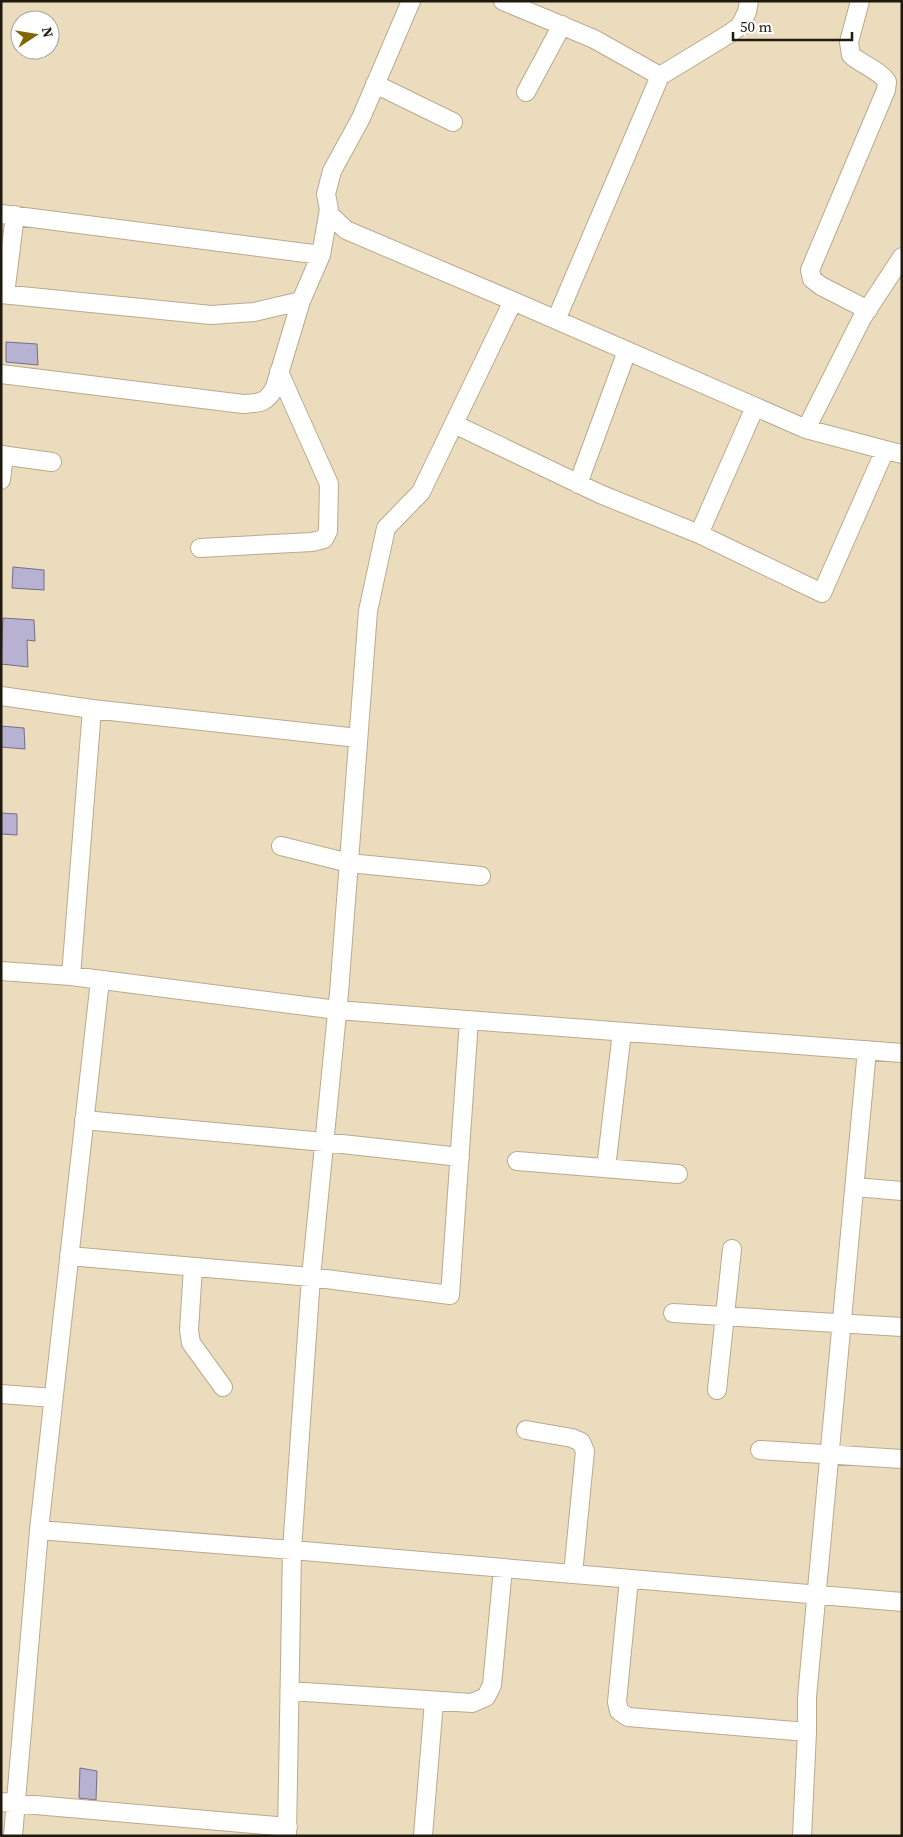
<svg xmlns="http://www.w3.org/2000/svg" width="903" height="1837" font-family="'Source Serif 4',serif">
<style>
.building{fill:#b7b2d1;stroke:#736e8a}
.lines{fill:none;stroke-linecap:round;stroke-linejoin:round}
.minor-casing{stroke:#b9aa8e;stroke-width:20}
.minor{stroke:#fff;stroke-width:18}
</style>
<rect width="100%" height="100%" fill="#ecdcbe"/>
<path class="building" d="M6,342L37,344L38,365L6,362Z
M13,567L44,570V590L12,588Z
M3,618L34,620L35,641L27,640L28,667L1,664Z
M1,726L24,728L25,749L1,747Z
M1,813L17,814V835L1,834Z
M80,1768L97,1771L96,1800L79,1798Z"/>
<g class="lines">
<defs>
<path id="minor" d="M411,1L361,118L332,171L326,194L330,215L346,230L513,301L806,429L862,318L902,257
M503,1L594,39L660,76L556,320
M860,1L849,42L851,55C861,64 881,71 887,82L886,90L810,270L812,279L821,286L868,310
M660,76L729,34L740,26L747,12L749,1
M375,84L453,122
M526,92L562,25
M1,214L321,255
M1,294L211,315L254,312L301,301
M5,294L15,215
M1,374L243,404C260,403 267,403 275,387L301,301L321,255L329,209
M454,424L600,494L699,534L822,593L885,450L902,454
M806,429L885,450
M1,455L52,462
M1,480L4,455
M578,484L627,351
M699,534L751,416L753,406
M200,548L312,542L324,539L328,531L329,484L279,372
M1,696L92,709L71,976
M92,709L358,738
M281,846L349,863L481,876
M1,971L71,976L337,1010L902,1053
M84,1120L324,1142L460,1157
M517,1161L678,1174
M606,1168L622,1032
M855,1187L902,1191
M69,1256L311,1277L450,1295L469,1020
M193,1267L189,1330L191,1343L223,1387
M673,1313L902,1327
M717,1390L732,1249
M1,1394L53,1398
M526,1430L572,1438L581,1442L585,1451L573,1574
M760,1450L902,1459
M39,1530L292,1550L902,1602
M629,1579L617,1702L619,1711L628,1717L807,1732
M290,1691L472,1703L486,1697L492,1685L503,1568
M1,1802L288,1827
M13,1836L39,1530L100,980
M287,1836L292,1550L311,1277L339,993L368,611L386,528L421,492L513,301
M423,1836L434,1701
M802,1836L807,1732V1697L867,1050"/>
</defs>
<use href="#minor" class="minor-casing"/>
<use href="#minor" class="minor"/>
</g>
<rect width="903" height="1837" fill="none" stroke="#1f190e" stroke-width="5"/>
<g transform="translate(35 35) rotate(78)"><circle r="24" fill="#ffffff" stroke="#a5a39f"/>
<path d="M0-4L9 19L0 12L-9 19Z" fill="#836600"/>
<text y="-8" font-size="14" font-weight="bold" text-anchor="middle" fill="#1f190e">N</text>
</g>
<path d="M733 32v8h119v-8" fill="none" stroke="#1f190e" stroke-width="2.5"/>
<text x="740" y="32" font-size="15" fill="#1f190e" stroke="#ffffff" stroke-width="4" paint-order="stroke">50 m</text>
</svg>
